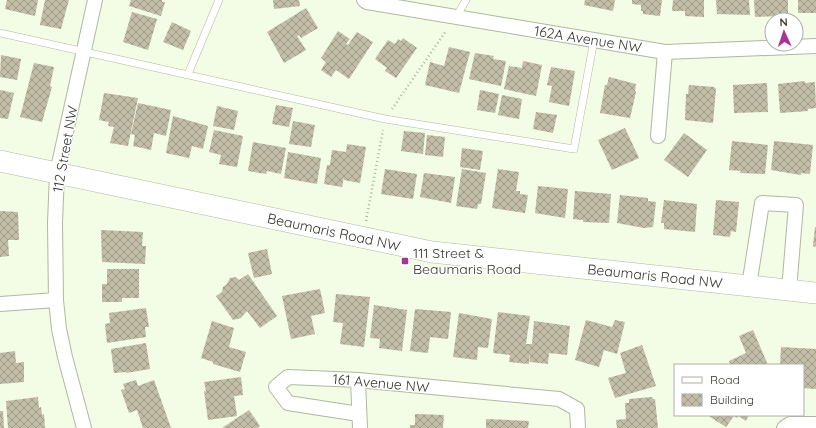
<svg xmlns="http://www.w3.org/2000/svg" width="816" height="428" font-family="Quicksand,sans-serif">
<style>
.building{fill:url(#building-cross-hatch)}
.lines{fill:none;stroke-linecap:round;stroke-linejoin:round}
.lane-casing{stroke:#afb8a2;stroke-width:8}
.street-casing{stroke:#afb8a2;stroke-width:16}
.secondary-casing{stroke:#afb8a2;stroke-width:22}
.path{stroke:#acb3a1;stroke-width:2.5;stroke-dasharray:1 3;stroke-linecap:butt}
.lane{stroke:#fff;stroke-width:7}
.street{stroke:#fff;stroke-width:14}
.secondary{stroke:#fff;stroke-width:21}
.poi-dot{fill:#a83690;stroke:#fff;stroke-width:1.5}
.labels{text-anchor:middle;stroke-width:3;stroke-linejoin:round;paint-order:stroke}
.street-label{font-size:14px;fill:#32362d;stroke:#fff}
.poi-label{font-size:14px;fill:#32362d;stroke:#fff;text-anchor:start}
</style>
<defs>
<pattern id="building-cross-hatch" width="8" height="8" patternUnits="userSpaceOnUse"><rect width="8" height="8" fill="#c2bda6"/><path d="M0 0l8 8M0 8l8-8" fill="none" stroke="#9e9a88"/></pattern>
</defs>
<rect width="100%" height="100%" fill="#f3fce5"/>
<path class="building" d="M7,0H38L35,16L5,9Z
M45,0H69L61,29L40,25Z
M131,0H162V2H165L161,16L129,6Z
M273,0H299L300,6L274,9Z
M585,0H615L613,11L584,5Z
M632,0H662L660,16L643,14V11H641V5L632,4Z
M673,0H704V17L685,16V11H672Z
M716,0H749L750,15L717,14Z
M754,0H788V13H777V16L755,17Z
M798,0H816V13H798Z
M306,8L318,28L301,38L299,35L297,36L306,50L284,63L267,32Z
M132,12L157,19L148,50L123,42Z
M172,22L191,31L183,50L163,42Z
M338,31L350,39L346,44L348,45L357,32L373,42L349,79L336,70L331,77L321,70L326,62L321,58Z
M403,38L417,48L396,78L385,71L387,68L375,59L388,40L395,44L398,39L401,41Z
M449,47L470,52L459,93L425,85L430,62L444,66Z
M475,53L494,56L493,59L506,61L501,86L469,79Z
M1,55L21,59L17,80L0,77Z
M523,61L542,65L536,96L504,89L509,66L522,68Z
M34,63L54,67L50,86L52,87L42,122L20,117Z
M551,67L575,71L569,106L549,102L552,86L547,85Z
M609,77L636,84L635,91L636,92L630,118L600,113L605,85H607Z
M805,81V83L815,82L816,108L808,109V111L780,113L778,84Z
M767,83L768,112L734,113L733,85Z
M689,85L714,87L716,89L713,123L685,120L686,94H688Z
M0,90L14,93L8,119L0,118Z
M480,90L499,94L495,113L477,110Z
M104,93L138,98L128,146L110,143L114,127L108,126L109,122L99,120Z
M502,95L522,99L519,119L498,115Z
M138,103L171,110L166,136L154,133L151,150L133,146L135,135L131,134Z
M276,105L293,108L289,127L272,124Z
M217,106L238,111L234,130L213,126Z
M536,112L557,115L553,133L533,129Z
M173,116L208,126L203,149L192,146L189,158L166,153Z
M293,121L315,125L311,147L289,144Z
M625,128L639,158L612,170L598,140Z
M214,130L243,136L237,167L219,164L221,155L209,152Z
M404,131L425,133L423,154L401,151Z
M684,133L707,150L688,177L664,160Z
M427,135L445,137L443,157L425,155Z
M732,141L768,145L765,174L740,173L741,171L729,170Z
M774,141L813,145L810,174L801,173V175L771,170Z
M253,142L286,148L281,174L267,171L266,174L248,171Z
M347,144L366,147L360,183L344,180V177L342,187L324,184L327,165H330L332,150L346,152Z
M462,148L483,151L480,170L460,167Z
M288,152L321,158L317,184L284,178Z
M385,169L417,174L413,199L381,194Z
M462,169L486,173L481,204H478L477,209L456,206Z
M498,169L519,172L516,191H520V194L528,195L525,213L492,208Z
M424,173L455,177L451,203L420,197Z
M538,186L568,189L565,218L535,213Z
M575,191L611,194L609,223L583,222V220L573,219Z
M620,195L648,198V201L656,202L653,227L644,228L617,223Z
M664,200L697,204L695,232L664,229V223H661Z
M716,200L739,202L736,232L731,231L730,237L713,235Z
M0,211L18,212L19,240H8L9,256L0,257Z
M815,227H816V247L813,246Z
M101,230L143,232L142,246H146L145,264L102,262Z
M267,249L272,274L254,278L248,253Z
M107,269H139V298H122V302H102V284H107Z
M248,274L277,316L260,328L247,311L241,318L233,320L216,296L222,292L223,287L227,284L230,278L236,277L239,280Z
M320,289L325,313L311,316L315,334L291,339L282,296Z
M336,294L370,297L364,347L340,344L343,323L333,322Z
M374,305L407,310L402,351L379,348L380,339L370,338Z
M146,308L149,327H145L146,337L107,343L105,324L110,323L109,313Z
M415,309L451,312L448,339L430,337L428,353L410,351Z
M498,312L530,316L526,344H532L534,321L570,326L567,355L549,353L548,364L530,362V353L529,364L509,362L510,355L493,353Z
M459,313L492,319L488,348L478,347L477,360L453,357Z
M586,320L612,327L615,320L625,322L617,354L604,350L599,367L575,360Z
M212,321L234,328L229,347L246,352L240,372L213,364V362L201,358Z
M753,330L768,365H730L729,361L746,353L739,336Z
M146,343L150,369L126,373V372L114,373L111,349Z
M642,345L656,386L615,398L608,378L626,373L620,353Z
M781,347L816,349V389L803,388V365H780Z
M15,351L16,363L24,362V382L0,384V353Z
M241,377L243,395L234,396L237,416L208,420L204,391H206L204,382Z
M136,380L138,386L154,380L171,428H143L137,410L129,413L121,390L125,389L123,384Z
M38,397L39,408L41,407L42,415L44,414L45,428H8L6,401Z
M652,397L653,399H655L658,428H617L616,420L626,419L625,403H629V399Z
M249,410L260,426L257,428H222Z
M0,411H3L4,428H0Z
M415,414L444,415L443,428H410V425H415Z
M707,415H749L746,421L738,416L737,418L734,416L726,427Z
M486,419L529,421L528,428H486Z"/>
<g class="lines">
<defs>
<path id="lane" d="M456,17L466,0
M0,33L385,119L574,149L594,40
M188,74L219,0"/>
<path id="street" d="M364,0L367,2L665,52L816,46
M658,136L665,52
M749,286L762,203L796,205L789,290
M0,304L56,300
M358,380L360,428
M359,414L288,403L276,387L288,377L358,380L559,399L577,409L578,428
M84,428L65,357L59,329L56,300L55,223L57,173L95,0
M784,428L790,424H816"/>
<path id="secondary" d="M0,161L432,252L816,293"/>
</defs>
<use href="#lane" class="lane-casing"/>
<use href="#street" class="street-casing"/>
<use href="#secondary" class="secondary-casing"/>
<path class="path" d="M392,109L446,31
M366,221L383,130"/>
<use href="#lane" class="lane"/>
<use href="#street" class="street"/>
<use href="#secondary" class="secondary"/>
</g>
<rect class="poi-dot" x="401" y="257" width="8" height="8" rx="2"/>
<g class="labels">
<g class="street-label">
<text transform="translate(588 39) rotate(9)" y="5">162A Avenue NW</text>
<text transform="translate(65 149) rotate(-80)" y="5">112 Street NW</text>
<text transform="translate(334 232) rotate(12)" y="5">Beaumaris Road NW</text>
<text transform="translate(655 276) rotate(6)" y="5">Beaumaris Road NW</text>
<text transform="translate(381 383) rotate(5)" y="5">161 Avenue NW</text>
</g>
<g class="poi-label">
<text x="413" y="258">111 Street &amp;<tspan x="413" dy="16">Beaumaris Road</tspan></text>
</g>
</g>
<rect x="674" y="364" width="130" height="52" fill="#ffffff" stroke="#adafab"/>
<rect x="682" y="377" width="20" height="6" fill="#ffffff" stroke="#adafab"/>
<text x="710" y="384" font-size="12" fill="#32362d">Road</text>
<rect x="682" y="394" width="20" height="12" fill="url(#building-cross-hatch)" stroke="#adafab"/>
<text x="710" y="404" font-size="12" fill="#32362d">Building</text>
<g transform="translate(784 32) rotate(357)"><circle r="19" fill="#ffffff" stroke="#adafab"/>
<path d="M0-3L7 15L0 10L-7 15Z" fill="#a83690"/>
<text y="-6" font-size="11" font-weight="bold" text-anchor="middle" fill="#32362d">N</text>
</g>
</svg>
